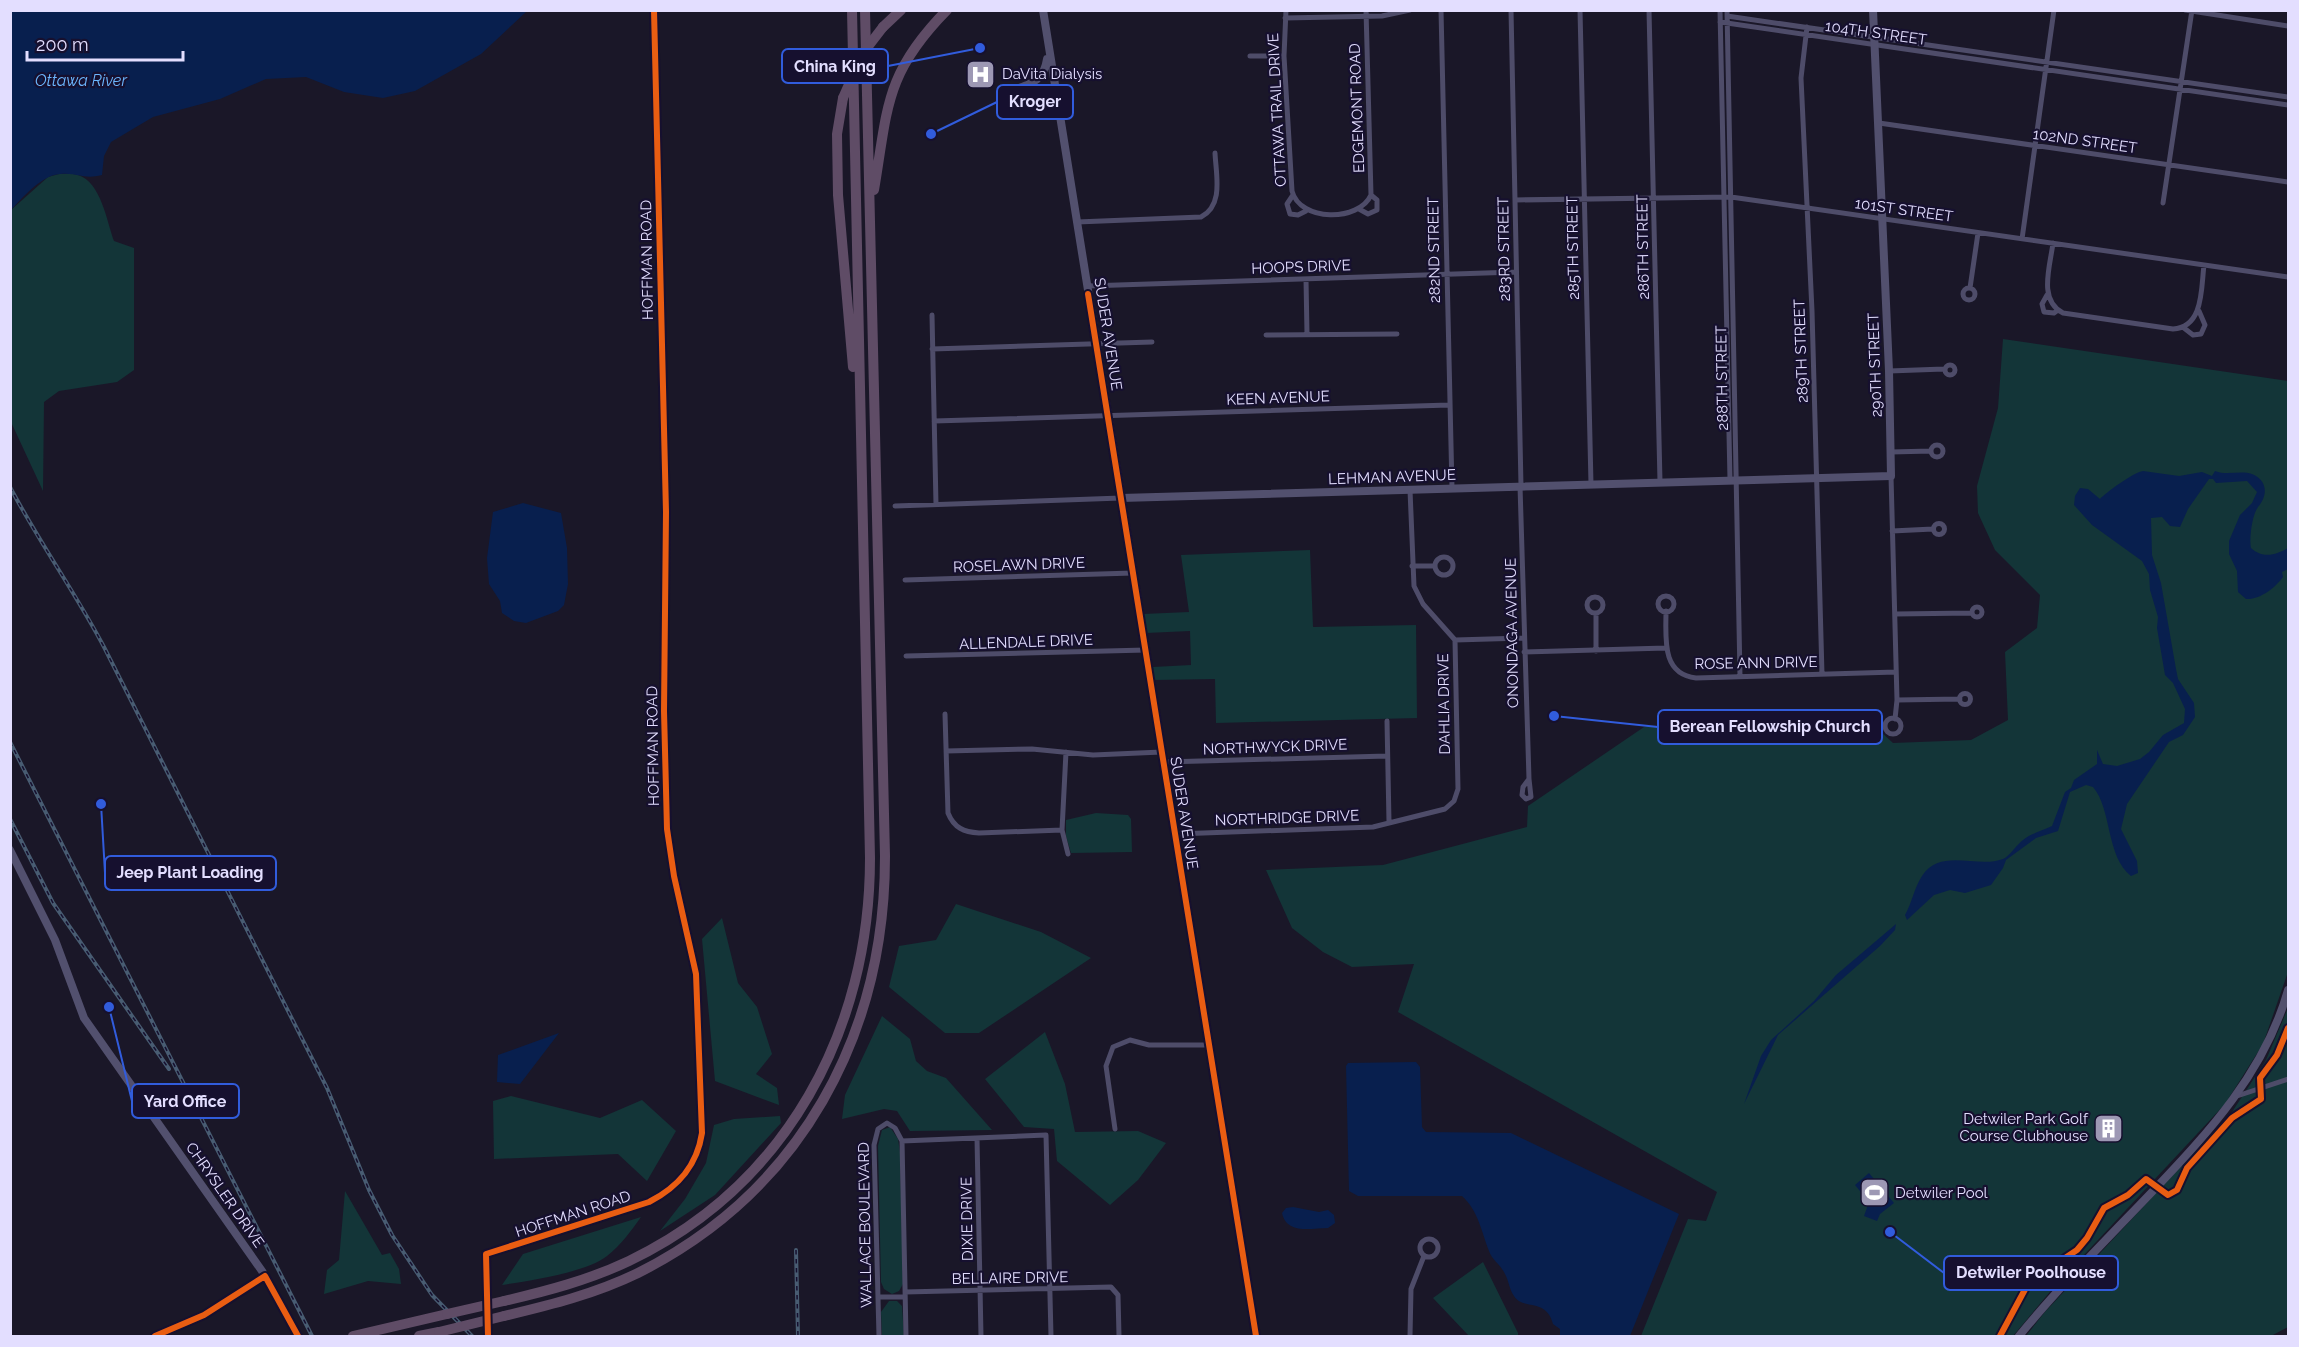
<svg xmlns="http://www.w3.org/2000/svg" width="2299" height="1347" font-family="Raleway,sans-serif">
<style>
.green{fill:#133538}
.water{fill:#081f4e}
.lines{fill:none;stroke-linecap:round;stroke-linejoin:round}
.street{stroke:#4e4c69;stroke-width:5}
.secondary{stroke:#52506e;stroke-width:8}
.highway{stroke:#5f4c66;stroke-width:10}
.rail-casing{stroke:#485c72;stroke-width:4}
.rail{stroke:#16102f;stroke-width:1.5;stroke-dasharray:4.5;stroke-linecap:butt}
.highway-bridge{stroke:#5f4c66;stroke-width:10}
.cycleway-casing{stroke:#16102f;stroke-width:10}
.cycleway{stroke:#e95d12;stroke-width:6}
.labels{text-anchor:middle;stroke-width:4.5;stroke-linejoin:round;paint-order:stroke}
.street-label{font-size:15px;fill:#e3deff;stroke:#16102f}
.poi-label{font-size:15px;fill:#e3deff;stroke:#16102f;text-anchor:start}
.water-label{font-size:16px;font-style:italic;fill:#6cb7ff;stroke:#16102f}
.leader{fill:none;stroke:#315cdc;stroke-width:2}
.callout-dot{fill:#315cdc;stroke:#16102f;stroke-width:2}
.callout{fill:#16102f;stroke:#315cdc;stroke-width:2}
.callout-label{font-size:16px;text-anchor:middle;font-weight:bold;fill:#e3deff}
</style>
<rect width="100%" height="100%" fill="#1a1728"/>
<path class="green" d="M59,174C65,174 72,173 78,175C101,182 107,222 114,241L134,248V370L117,382L59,391L44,402L43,491L11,422V210L48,177Z
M2003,339L2288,381V972L2263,1044L2225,1104L2054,1287L2013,1336H1641L1688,1219L1706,1221L1717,1192L1398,1012L1414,964L1352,967L1323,952L1292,928L1266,870L1383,865L1527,827L1528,806L1644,727L1741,726V713L1880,712V731L1893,743L1971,740L2008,720L2005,652L2037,628L2040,595L1995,550L1978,513L1977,486L1998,408Z
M1310,550L1313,627L1416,625L1417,718L1216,723L1215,679L1154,680L1153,667L1191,665L1190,631L1146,633L1143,614L1189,612L1181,555Z
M1096,813L1128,815L1131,819L1132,852L1071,853L1066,836V820Z
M956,904L1041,932L1091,958L979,1033H945L889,987L899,946L936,940Z
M722,918L738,983L757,1007L772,1054L756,1074L777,1088L779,1105L715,1081L702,939Z
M2288,1008V1327L2271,1336H2026L2044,1313L2232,1112L2266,1060Z
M882,1016L910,1039L916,1061L927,1071L946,1078L992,1130L910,1131L897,1111L884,1109L842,1119L845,1095Z
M1045,1032L1065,1084L1075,1132L1138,1131L1166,1143L1138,1180L1110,1205L1057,1161L1054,1129L1024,1127L985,1079Z
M511,1096L600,1118L642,1100L676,1131L647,1181L618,1154L494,1159L493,1101Z
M780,1116L781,1123L715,1195L660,1231L685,1199L706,1163L714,1125L734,1119Z
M890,1127L898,1139L900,1152L903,1284L899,1291L892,1294L884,1289L881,1282L878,1146L882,1130Z
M345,1191L382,1255L390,1253L399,1269L401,1284L368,1281L324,1294L327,1270L339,1260Z
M641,1217C631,1231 621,1245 607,1256C588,1272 528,1281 502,1285L523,1254Z
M1483,1262L1518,1333V1336H1469L1433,1298Z
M889,1301H897L902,1306L904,1336H882L881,1312Z"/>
<path class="water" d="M12,10H527V11L481,54L415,91L383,98L344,92L306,77L266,79L220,99L153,117L111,142L104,156L102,175C83,180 78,172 60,174C42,175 23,197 11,210Z
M2143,471L2179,476L2202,472L2212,476L2215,471C2227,476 2240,470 2252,474C2269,481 2267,497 2258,507C2252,515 2249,539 2251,548C2263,559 2276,555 2288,548V569L2282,572L2283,577C2276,587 2260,600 2246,599L2238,592L2237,571L2229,554V541L2240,515L2252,503L2257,492L2247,481L2216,483L2213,479H2209L2188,509L2180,527L2170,526L2162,517L2151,518L2152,555L2161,583L2176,669L2178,679L2194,703L2195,717L2183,735L2169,742L2127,804L2121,829L2137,861L2138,873L2131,876C2106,857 2112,809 2093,787L2086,785L2070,792L2058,831L2036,838L2006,860L2003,868L1991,885L1965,893L1950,890L1934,895L1907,920L1905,915C1912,903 1914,888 1922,876C1941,847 1977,869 2003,859C2009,857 2017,844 2023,840C2032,833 2042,831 2052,826L2065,792L2071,788L2074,780L2097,764V750L2103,764L2117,766L2140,759L2149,752L2163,735L2184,723L2185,709L2173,683L2165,675L2157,628L2158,617L2150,590L2149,574L2142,561L2092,525L2074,505L2075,496L2080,488L2088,489L2100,499C2104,494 2134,472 2143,471Z
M523,503L561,513L567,548L568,584L564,605L558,611L526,623L514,621L502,613L500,601L489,584L487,558L493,512Z
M1896,924L1895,930L1880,946L1778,1035L1744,1104L1761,1056L1771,1040L1814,1001L1836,975Z
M559,1033L520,1084L497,1082L498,1055Z
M1416,1062L1420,1067L1422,1127L1426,1132L1511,1133L1679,1214L1630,1336H1560V1329L1553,1324C1546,1297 1523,1311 1514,1296C1509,1289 1509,1281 1505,1274C1501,1265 1492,1260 1489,1251C1482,1233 1478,1210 1462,1196H1358L1349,1191L1346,1066L1348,1063Z
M1869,1173L1894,1203L1880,1214L1877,1221L1864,1216L1869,1202L1855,1185Z
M1293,1207L1319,1212L1328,1210L1334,1215L1335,1223L1328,1228C1311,1228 1287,1235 1282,1213L1286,1208Z"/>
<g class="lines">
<path class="street" d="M1286,10L1284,56L1292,191C1300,222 1359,222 1371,195L1366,10
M1441,10L1452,488
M1511,10L1521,486
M1580,10L1591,484
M1649,10L1660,482
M1720,10L1730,480
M1727,10L1740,676
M2185,10L2288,26
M1727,16L2288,97
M1285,18L1382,16L1410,10
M1720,22L2288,105
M1807,27L1801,78L1812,311L1822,674
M1250,56H1284
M1879,123L2288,182
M1293,195L1287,204L1290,214L1298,215L1306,211
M1515,200L1731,197L2288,277
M2163,203L2192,10
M1359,209L1368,214L1377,210V200L1371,195
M1077,222L1201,217C1224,205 1216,175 1215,153
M2022,239L2054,10
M2053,243C2050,267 2038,300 2063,313L2173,329C2204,327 2201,288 2204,265
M1306,279L1307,334
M1087,286L1516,272
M1963 294a6 6 0 1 1 12 0a6 6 0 1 1-12 0Z
M1970,288L1978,233
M2047,295L2042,304L2044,312L2054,313L2058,310
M932,315L936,505
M2184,328L2193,335L2201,334L2205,325L2199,311
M1266,335L1397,334
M932,349L1152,342
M1945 370a5 5 0 1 1 10 0a5 5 0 1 1-10 0Z
M1889,371L1944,369
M934,421L1449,405
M1931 451a6 6 0 1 1 12 0a6 6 0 1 1-12 0Z
M1891,452L1931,451
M1891,476L1897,700L1895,719
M1520,486L1529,779L1523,787L1522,795L1526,799L1531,797L1529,779
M895,506L1121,498
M1933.5 529a5.5 5.5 0 1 1 11 0a5.5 5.5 0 1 1-11 0Z
M1892,531L1933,529
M1435 566a9 9 0 1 1 18 0a9 9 0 1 1-18 0Z
M1412,566H1435
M905,580L1133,573
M1658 604a8 8 0 1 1 16 0a8 8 0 1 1-16 0Z
M1587 605a8 8 0 1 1 16 0a8 8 0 1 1-16 0Z
M1972 612a5 5 0 1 1 10 0a5 5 0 1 1-10 0Z
M1666,611C1666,638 1661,674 1696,678L1896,672
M1596,613V651
M1895,614L1972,613
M1455,640L1524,638
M1524,652L1666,648
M906,656L1146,650
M1959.5 699a5.5 5.5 0 1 1 11 0a5.5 5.5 0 1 1-11 0Z
M1897,700L1960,699
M945,714L948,813C954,828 964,832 979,833L1062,830
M1885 726a8 8 0 1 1 16 0a8 8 0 1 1-16 0Z
M1387,721L1389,822
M946,751L1032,749L1093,755L1162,752
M1066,752L1062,830L1068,854
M1164,762L1387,756
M1176,834L1373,827L1445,809L1454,801L1458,789L1455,640L1423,604L1414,586L1410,490
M2237,1096L2288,1079
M1115,1129L1106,1066L1113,1047L1130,1040L1149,1045H1210
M977,1138L981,1336
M902,1141L1046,1135L1051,1336
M1420 1248a9 9 0 1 1 18 0a9 9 0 1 1-18 0Z
M905,1292L1111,1287L1118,1295L1119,1336
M878,1297H905
M879,1336L874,1145L878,1129L887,1123L895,1128L902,1141L906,1336
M1410,1336L1411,1289L1424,1256"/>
<path class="secondary" d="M1043,10L1256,1336
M1016,89C1034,83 1044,79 1047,59
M1121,498L1891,476L1889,371L1873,10
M10,850L55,940L84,1018L262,1271L298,1336
M155,1336L204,1315L265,1276
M488,1336L486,1254L649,1202C678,1187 697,1166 702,1133L696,974L674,876L667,829L664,711L666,512L654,10
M2019,1336C2060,1286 2107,1239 2152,1192C2209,1132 2265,1072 2288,990"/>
<path class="highway" d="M883,27L901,10
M843,98L837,134L838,195L853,367
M874,190C888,108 884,74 947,10
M504,1301C547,1291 589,1280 629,1261C787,1185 870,1030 870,858L852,10
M504,1316C550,1305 595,1294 638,1273C801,1191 885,1035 885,856L865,10
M353,1336L447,1314
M419,1336L439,1332"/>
<defs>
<path id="rail" d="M10,487C39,542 75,592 104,647L327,1088L369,1190L392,1235L432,1295L472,1336
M10,742L312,1336
M10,819L53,903L169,1069
M796,1250L798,1336"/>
</defs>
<use href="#rail" class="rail-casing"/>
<use href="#rail" class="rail"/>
<path class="highway-bridge" d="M843,98L863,53L883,27
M447,1314L504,1301
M439,1332L504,1316"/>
<defs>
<path id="cycleway" d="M1088,294L1256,1336
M155,1336L204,1315L265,1276L298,1336
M488,1336L486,1254L649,1202C678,1187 697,1166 702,1133L696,974L674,876L667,829L664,711L666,512L654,10
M2000,1336L2029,1282L2077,1250L2087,1238L2104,1208L2128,1195L2146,1179L2168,1195L2177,1190L2187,1168L2232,1118L2261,1099L2260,1078L2277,1055L2288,1028"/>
</defs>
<use href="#cycleway" class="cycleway-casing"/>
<use href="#cycleway" class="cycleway"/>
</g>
<defs>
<symbol id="hospital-square" viewBox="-11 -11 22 22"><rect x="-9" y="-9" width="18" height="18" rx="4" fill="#9d98b4" stroke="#16102f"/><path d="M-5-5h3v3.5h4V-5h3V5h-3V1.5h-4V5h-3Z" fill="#fff"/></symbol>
<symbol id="building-square" viewBox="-11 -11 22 22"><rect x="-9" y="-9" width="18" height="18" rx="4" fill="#9d98b4" stroke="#16102f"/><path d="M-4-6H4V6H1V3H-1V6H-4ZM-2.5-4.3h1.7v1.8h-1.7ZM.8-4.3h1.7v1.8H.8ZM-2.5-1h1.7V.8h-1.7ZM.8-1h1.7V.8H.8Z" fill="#fff"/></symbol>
<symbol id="stadium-square" viewBox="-11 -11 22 22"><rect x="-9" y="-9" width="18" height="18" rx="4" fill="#9d98b4" stroke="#16102f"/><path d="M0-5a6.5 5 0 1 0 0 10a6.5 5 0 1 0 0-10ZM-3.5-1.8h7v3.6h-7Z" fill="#fff"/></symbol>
</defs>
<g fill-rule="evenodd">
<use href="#hospital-square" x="964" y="58" width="33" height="33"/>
<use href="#building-square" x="2092" y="1112" width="33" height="33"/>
<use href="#stadium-square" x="1858" y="1176" width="33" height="33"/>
</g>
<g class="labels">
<g class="street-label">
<text transform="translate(1876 33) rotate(8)" y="5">104TH STREET</text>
<text transform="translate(1357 108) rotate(-92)" y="5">EDGEMONT ROAD</text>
<text transform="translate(1277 110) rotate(-93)" y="5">OTTAWA TRAIL DRIVE</text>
<text transform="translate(2085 141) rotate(8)" y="5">102ND STREET</text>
<text transform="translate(1904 210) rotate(8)" y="5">101ST STREET</text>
<text transform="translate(1643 247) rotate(-91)" y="5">286TH STREET</text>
<text transform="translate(1573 248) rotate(-91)" y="5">285TH STREET</text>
<text transform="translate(1504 249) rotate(-91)" y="5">283RD STREET</text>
<text transform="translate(1434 250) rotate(-91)" y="5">282ND STREET</text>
<text transform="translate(647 260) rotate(-91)" y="5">HOFFMAN ROAD</text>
<text transform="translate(1301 267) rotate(-2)" y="5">HOOPS DRIVE</text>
<text transform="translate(1108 334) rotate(81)" y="5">SUDER AVENUE</text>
<text transform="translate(1801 351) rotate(-92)" y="5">289TH STREET</text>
<text transform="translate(1875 365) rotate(-92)" y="5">290TH STREET</text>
<text transform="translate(1722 378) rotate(-91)" y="5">288TH STREET</text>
<text transform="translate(1278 398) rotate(-2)" y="5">KEEN AVENUE</text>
<text transform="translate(1392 477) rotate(-2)" y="5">LEHMAN AVENUE</text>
<text transform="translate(1019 565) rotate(-2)" y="5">ROSELAWN DRIVE</text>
<text transform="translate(1512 633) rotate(-91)" y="5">ONONDAGA AVENUE</text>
<text transform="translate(1026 642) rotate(-2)" y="5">ALLENDALE DRIVE</text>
<text transform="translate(1756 663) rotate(-1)" y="5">ROSE ANN DRIVE</text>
<text transform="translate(1444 704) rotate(-91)" y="5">DAHLIA DRIVE</text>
<text transform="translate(653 746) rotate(-91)" y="5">HOFFMAN ROAD</text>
<text transform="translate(1275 747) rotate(-2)" y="5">NORTHWYCK DRIVE</text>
<text transform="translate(1184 813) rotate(81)" y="5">SUDER AVENUE</text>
<text transform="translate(1287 818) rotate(-2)" y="5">NORTHRIDGE DRIVE</text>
<text transform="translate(225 1195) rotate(55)" y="5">CHRYSLER DRIVE</text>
<text transform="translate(573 1214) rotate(-18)" y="5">HOFFMAN ROAD</text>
<text transform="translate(967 1219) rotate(-91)" y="5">DIXIE DRIVE</text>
<text transform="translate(865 1225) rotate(-91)" y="5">WALLACE BOULEVARD</text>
<text transform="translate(1010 1278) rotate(-1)" y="5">BELLAIRE DRIVE</text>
</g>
<g class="poi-label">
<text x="1002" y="79">DaVita Dialysis</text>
<text x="2088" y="1124" text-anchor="end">Detwiler Park Golf<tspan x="2088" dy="17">Course Clubhouse</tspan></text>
<text x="1895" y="1198">Detwiler Pool</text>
</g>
<g class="water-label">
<text x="81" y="86">Ottawa River</text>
</g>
</g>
<path class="leader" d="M980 48L888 66M931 134L997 102M1554 716L1658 727M101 804L105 873M109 1007L132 1101M1890 1232L1944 1273"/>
<g class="callout-dot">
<circle cx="980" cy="48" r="6"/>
<circle cx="931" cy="134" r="6"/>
<circle cx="1554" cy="716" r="6"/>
<circle cx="101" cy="804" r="6"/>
<circle cx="109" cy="1007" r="6"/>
<circle cx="1890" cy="1232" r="6"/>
</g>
<g class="callout">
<rect x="782" y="49" width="106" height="34" rx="6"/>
<rect x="997" y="85" width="76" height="34" rx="6"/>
<rect x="1658" y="710" width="224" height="34" rx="6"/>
<rect x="105" y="856" width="171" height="34" rx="6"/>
<rect x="132" y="1084" width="107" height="34" rx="6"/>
<rect x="1944" y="1256" width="174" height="34" rx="6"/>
</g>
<g class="callout-label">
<text x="835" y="72">China King</text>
<text x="1035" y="107">Kroger</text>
<text x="1770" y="732">Berean Fellowship Church</text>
<text x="190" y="878">Jeep Plant Loading</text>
<text x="185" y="1107">Yard Office</text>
<text x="2031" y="1278">Detwiler Poolhouse</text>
</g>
<rect width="2299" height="1347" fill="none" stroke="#e3deff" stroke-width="24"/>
<path d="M27 51v9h156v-9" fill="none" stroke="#e3deff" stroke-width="3"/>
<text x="36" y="51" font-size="18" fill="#e3deff" stroke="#16102f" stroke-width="4.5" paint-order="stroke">200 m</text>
</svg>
